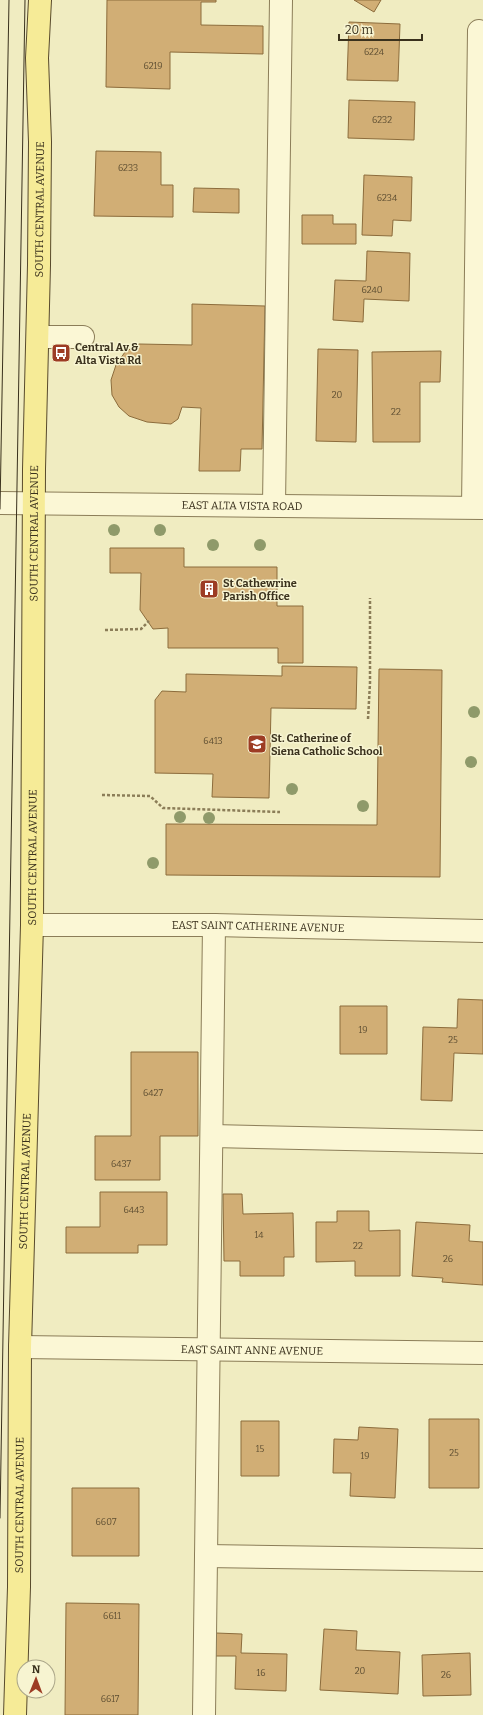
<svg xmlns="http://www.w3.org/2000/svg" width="483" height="1715" font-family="Bitter,serif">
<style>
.building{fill:#d1ae75;stroke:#8c6c3c}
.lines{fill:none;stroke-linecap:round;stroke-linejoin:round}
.minor-casing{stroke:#8b7d58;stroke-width:24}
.major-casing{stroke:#584a2c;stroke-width:24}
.path{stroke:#8b7d58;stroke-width:2.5;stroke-dasharray:3 2;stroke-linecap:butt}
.minor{stroke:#fbf7d5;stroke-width:22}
.major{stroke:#f6eb97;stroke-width:22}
.tram{stroke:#3a311d;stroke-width:1}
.tree{fill:#8f9a6a}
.labels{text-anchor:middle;stroke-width:3;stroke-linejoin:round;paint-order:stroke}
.number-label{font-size:9px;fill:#605033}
.street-label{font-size:11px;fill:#3a311d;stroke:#f7f4d1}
.poi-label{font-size:11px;font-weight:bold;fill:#3a311d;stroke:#f7f4d1;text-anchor:start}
</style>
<rect width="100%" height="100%" fill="#f0ecc1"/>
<path class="building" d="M107,0H216V2H201V25L263,26V54L170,52V89L106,87Z
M354,0H381L374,12Z
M349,22L400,24L398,81L347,80Z
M349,100L415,102L414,140L348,138Z
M96,151L161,152V185H173V217L94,216Z
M364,175L412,177L411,221L393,220L392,236L362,235Z
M194,188L239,189V213L193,212Z
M302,215H333V224H356V244H302Z
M367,251L410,253L409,301L364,299L363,322L333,320L335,280L366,281Z
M192,304L265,306L262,449H241L240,471H199L201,408L182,407L178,419L171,424L147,422L129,416L119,407L112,395L111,380L116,365L125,352L139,344L192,345Z
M318,349L358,350L356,442L316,441Z
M441,351L440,382H420V442H373L372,352Z
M110,548H184V567H277V606H303V663H278V648H168V628L153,629L140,610L141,573H110Z
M282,666L357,667L356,709L271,708L269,798L212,797L213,774L155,773V700L162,691L186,692V674L282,676Z
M379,669L442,670L440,877L166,875V824L377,825Z
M458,999L483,1000V1054L454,1053L452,1101L421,1100L423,1027L457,1028Z
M340,1006H387V1054H340Z
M131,1052H198V1136H160V1180H95V1136H131Z
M100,1192H167V1245H138V1253H66V1227H100Z
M223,1194H242L243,1214L293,1213L294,1257H284V1276H240V1261H224Z
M337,1211H369V1231L400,1230V1276H355V1261L316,1262V1222H337Z
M416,1222L470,1225L469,1241L483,1242V1285L442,1282L443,1278L412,1276Z
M429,1419H479V1488H429Z
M241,1421H279V1476H241Z
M359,1427L398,1429L395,1498L350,1496L351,1473H333L334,1439L358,1440Z
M72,1488H139V1556H72Z
M66,1603L139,1604L138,1715H65Z
M324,1629L357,1631L356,1650L400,1652L398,1694L320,1690Z
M216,1633L242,1634L241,1653L287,1654L286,1691L235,1689L236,1656H215Z
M470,1653L471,1695L423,1696L422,1655Z"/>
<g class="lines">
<defs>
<g id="minor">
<path d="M38,337H83"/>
<path id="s1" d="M0,503L483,508"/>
<path d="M274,505L281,0"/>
<path d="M473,507L479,31"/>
<path id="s2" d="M32,925H214L483,931"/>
<path d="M212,1136L483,1142"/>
<path id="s3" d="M20,1347L483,1353"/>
<path d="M206,1556L483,1560"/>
<path d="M204,1715L214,925"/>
</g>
<g id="major">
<path id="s4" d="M15,1715L19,1587L20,1347L32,925L34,469L39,265L40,142L37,58L40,0"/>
</g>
</defs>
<use href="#minor" class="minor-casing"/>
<use href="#major" class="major-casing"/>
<path class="path" d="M105,630L141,629L149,621
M368,719L370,683V598
M102,795L150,796L163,808L280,812"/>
<use href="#minor" class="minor"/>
<use href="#major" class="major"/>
<path class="tram" d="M0,509L9,0
M0,1518L25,0"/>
</g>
<g class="tree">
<circle cx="114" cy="530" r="6"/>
<circle cx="160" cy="530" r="6"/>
<circle cx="213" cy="545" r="6"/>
<circle cx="260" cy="545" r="6"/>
<circle cx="474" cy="712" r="6"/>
<circle cx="471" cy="762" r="6"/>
<circle cx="292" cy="789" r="6"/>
<circle cx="363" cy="806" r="6"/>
<circle cx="180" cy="817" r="6"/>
<circle cx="209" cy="818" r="6"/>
<circle cx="153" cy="863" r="6"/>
</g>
<defs>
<symbol id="bus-square" viewBox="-11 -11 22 22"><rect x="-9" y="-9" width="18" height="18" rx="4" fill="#9d3c24" stroke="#f7f4d1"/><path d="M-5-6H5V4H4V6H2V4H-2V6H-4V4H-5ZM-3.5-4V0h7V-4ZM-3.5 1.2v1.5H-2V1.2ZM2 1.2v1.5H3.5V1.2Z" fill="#fff"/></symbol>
<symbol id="building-square" viewBox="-11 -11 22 22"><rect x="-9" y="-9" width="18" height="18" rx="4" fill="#9d3c24" stroke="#f7f4d1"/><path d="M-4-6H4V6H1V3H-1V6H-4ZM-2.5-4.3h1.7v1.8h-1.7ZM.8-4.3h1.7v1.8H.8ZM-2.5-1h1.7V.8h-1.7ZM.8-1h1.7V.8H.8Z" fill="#fff"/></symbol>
<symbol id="school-square" viewBox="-11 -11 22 22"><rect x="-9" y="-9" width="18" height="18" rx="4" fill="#9d3c24" stroke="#f7f4d1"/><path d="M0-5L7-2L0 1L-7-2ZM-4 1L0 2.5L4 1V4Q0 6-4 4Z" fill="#fff"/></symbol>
</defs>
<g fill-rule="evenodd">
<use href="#bus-square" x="50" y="342" width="22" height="22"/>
<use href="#building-square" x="198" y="578" width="22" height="22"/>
<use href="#school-square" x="246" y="733" width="22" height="22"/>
</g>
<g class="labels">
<g class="number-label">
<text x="374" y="55">6224</text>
<text x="153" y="69">6219</text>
<text x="382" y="123">6232</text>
<text x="128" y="171">6233</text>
<text x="387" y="201">6234</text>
<text x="372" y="293">6240</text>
<text x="337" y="398">20</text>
<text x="396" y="415">22</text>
<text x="213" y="744">6413</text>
<text x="363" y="1033">19</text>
<text x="453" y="1043">25</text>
<text x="153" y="1096">6427</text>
<text x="121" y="1167">6437</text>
<text x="134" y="1213">6443</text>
<text x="259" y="1238">14</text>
<text x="358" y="1249">22</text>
<text x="448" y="1262">26</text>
<text x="260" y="1452">15</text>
<text x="454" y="1456">25</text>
<text x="365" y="1459">19</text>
<text x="106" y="1525">6607</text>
<text x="112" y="1619">6611</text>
<text x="360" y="1674">20</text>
<text x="261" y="1676">16</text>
<text x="446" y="1678">26</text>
<text x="110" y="1702">6617</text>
</g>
<g class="street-label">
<text dy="4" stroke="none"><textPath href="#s4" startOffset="1506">SOUTH CENTRAL AVENUE</textPath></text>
<text dy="4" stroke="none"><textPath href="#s1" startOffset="242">EAST ALTA VISTA ROAD</textPath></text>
<text dy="4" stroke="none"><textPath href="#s4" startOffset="1182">SOUTH CENTRAL AVENUE</textPath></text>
<text dy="4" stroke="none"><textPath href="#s4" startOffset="858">SOUTH CENTRAL AVENUE</textPath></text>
<text dy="4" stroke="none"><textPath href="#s2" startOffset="226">EAST SAINT CATHERINE AVENUE</textPath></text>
<text dy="4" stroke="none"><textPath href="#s4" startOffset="534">SOUTH CENTRAL AVENUE</textPath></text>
<text dy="4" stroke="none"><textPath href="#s3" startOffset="232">EAST SAINT ANNE AVENUE</textPath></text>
<text dy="4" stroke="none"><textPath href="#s4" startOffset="210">SOUTH CENTRAL AVENUE</textPath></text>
</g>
<g class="poi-label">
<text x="75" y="351">Central Av &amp;<tspan x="75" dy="13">Alta Vista Rd</tspan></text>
<text x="223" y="587">St Cathewrine<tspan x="223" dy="13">Parish Office</tspan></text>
<text x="271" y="742">St. Catherine of<tspan x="271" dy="13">Siena Catholic School</tspan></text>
</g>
</g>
<g transform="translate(36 1679) rotate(1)"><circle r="19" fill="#f7f4d1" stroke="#aba689"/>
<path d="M0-3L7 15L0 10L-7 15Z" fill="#9d3c24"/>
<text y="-6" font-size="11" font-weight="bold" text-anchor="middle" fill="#3a311d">N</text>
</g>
<path d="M339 34v6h83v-6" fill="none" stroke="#3a311d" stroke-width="2"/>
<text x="345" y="34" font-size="12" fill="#3a311d" stroke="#f7f4d1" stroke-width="3" paint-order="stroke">20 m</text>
</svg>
